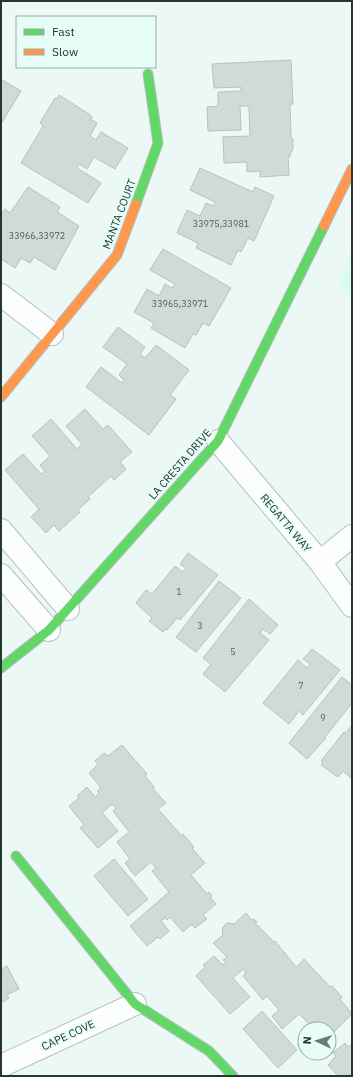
<svg xmlns="http://www.w3.org/2000/svg" width="353" height="1077" font-family="'IBM Plex Sans',sans-serif">
<style>
.built{fill:#dafbf1}
.building{fill:#cedbd7;stroke:#b5c2bf}
.lines{fill:none;stroke-linecap:round;stroke-linejoin:round}
.street-casing{stroke:#b4c1bd;stroke-width:24}
.fast-casing{stroke:#b4c1bd;stroke-width:11}
.slow-casing{stroke:#b4c1bd;stroke-width:11}
.street{stroke:#fcfefe;stroke-width:22}
.fast{stroke:#63d668;stroke-width:9}
.slow{stroke:#ff974d;stroke-width:9}
.labels{text-anchor:middle;stroke-width:4;stroke-linejoin:round;paint-order:stroke}
.number-label{font-size:9px;fill:#505f5b}
.street-label{font-size:11px;fill:#263632;stroke:#e6fef7}
</style>
<rect width="100%" height="100%" fill="#ecf8f5"/>
<path class="built" d="M352,249V298L339,287Z"/>
<path class="building" d="M291,60L293,104H290L291,137L293,139V149L290,154V157H288L289,175L260,177V171L247,172V162L224,163L223,137L250,136L249,106H240L241,130L208,131L207,107L218,106V92L241,91V87L214,88L212,64Z
M1,79L21,91L1,124Z
M59,95L89,114L92,117L91,119L97,123L90,136L96,140L101,132L128,148L115,169L94,157L87,169L79,164L77,168L101,183L88,203L21,163L43,126L40,123L55,98L57,99Z
M200,168L253,192L255,187L274,196L254,241L248,238L241,252L238,250L231,265L196,248L198,243L177,233L187,210L200,216L206,203L213,206L215,202L190,190Z
M28,187L60,207L57,212L79,226L55,270L34,257L30,263L21,258L15,268L1,259V215L5,209L10,213Z
M163,249L231,288L209,326L203,323L196,335L193,334L185,348L151,328L154,323L134,312L147,289L159,296L165,284L172,288L175,284L150,270Z
M118,327L145,347L140,354L145,358L156,345L189,370L170,395L176,399L149,435L86,387L101,367L122,383L124,380L119,375L127,364L103,347Z
M85,409L103,429L108,425L132,452L120,462L126,469L114,480L111,476L88,497L90,499L78,510L80,512L59,531L54,525L46,533L31,517L39,509L5,470L23,454L41,474L45,471L40,465L50,456L32,436L51,419L77,449L82,444L66,426Z
M188,553L218,575L180,620L177,618L167,630L165,629L163,632L149,621L152,618L136,603L146,590L152,594L175,566L183,572L186,568L180,564Z
M219,581L241,598L196,652L176,637Z
M249,599L278,625L270,634L263,629L260,633L269,640L225,692L203,674L211,664L203,658Z
M312,649L340,670L303,715L299,711L289,724L263,703L298,660L307,668L310,664L303,659Z
M342,677L352,685V703L325,737L326,738L307,759L289,743Z
M352,725V779L343,771L338,777L321,765L323,762L321,761L344,732L346,733Z
M122,745L147,774L145,776L154,787L153,789L166,803L158,809L182,836L183,834L194,847L192,848L205,863L191,875L207,894L209,892L212,896L210,897L216,904L203,915L207,919L195,928L192,924L183,932L170,917L167,920L165,918L161,921L169,931L160,939L158,937L147,946L130,926L169,892L152,871L156,868L151,862L135,876L125,863L130,859L117,842L129,832L113,811L116,808L112,804L102,813L118,831L98,848L80,828L84,825L69,806L79,798L77,796L87,787L95,797L99,793L97,791L101,788L89,773L98,764L95,761L104,753L108,756Z
M114,859L148,899L128,916L94,876Z
M246,913L252,920L254,919L257,922L255,923L274,942L275,941L296,967L304,959L330,987L332,986L342,997L340,999L352,1014L330,1036L329,1029H310L308,1023L299,1014L282,1029L272,1016L279,1010L267,996L263,1000L243,976L246,973L243,969L233,978L250,997L230,1014L196,976L205,967L203,965L214,956L223,965L226,962L223,960L227,957L213,943L223,935L222,928L227,923L234,924Z
M7,966L19,989L7,995L9,998L1,1003V969Z
M262,1011L297,1050L278,1068L243,1029Z
M345,1043L348,1047L352,1044V1076H338L328,1065L336,1056L333,1053Z"/>
<g class="lines">
<defs>
<path id="street" d="M1,295L52,334
M218,441L320,562L352,606
M1,530L68,609
M320,562L352,536
M1,575L49,630
M1,1066L135,1004"/>
<path id="fast" d="M136,204L158,143L148,74
M1,668L49,630L218,441L324,226
M16,856L135,1004L209,1051L233,1076"/>
<path id="slow" d="M324,226L352,169
M1,397L117,255L136,204"/>
</defs>
<use href="#street" class="street-casing"/>
<use href="#fast" class="fast-casing"/>
<use href="#slow" class="slow-casing"/>
<use href="#street" class="street"/>
<use href="#fast" class="fast"/>
<use href="#slow" class="slow"/>
</g>
<g class="labels">
<g class="number-label">
<text x="221" y="227">33975,33981</text>
<text x="37" y="239">33966,33972</text>
<text x="180" y="307">33965,33971</text>
<text x="179" y="595">1</text>
<text x="200" y="629">3</text>
<text x="233" y="655">5</text>
<text x="301" y="689">7</text>
<text x="323" y="721">9</text>
</g>
<g class="street-label">
<text transform="translate(119 214) rotate(-69)" y="4">MANTA COURT</text>
<text transform="translate(180 464) rotate(-49)" y="4">LA CRESTA DRIVE</text>
<text transform="translate(286 523) rotate(50)" y="4">REGATTA WAY</text>
<text transform="translate(68 1035) rotate(-25)" y="4">CAPE COVE</text>
</g>
</g>
<rect width="353" height="1077" fill="none" stroke="#263632" stroke-width="4"/>
<rect x="16" y="16" width="140" height="52" fill="#e6fef7" stroke="#99aea8"/>
<rect x="24" y="29" width="20" height="6" fill="#63d668" stroke="#99aea8"/>
<text x="52" y="36" font-size="12" fill="#263632">Fast</text>
<rect x="24" y="49" width="20" height="6" fill="#ff974d" stroke="#99aea8"/>
<text x="52" y="56" font-size="12" fill="#263632">Slow</text>
<g transform="translate(317 1041) rotate(274)"><circle r="19" fill="#e6fef7" stroke="#99aea8"/>
<path d="M0-3L7 15L0 10L-7 15Z" fill="#6b7a76"/>
<text y="-6" font-size="11" font-weight="bold" text-anchor="middle" fill="#263632">N</text>
</g>
</svg>
